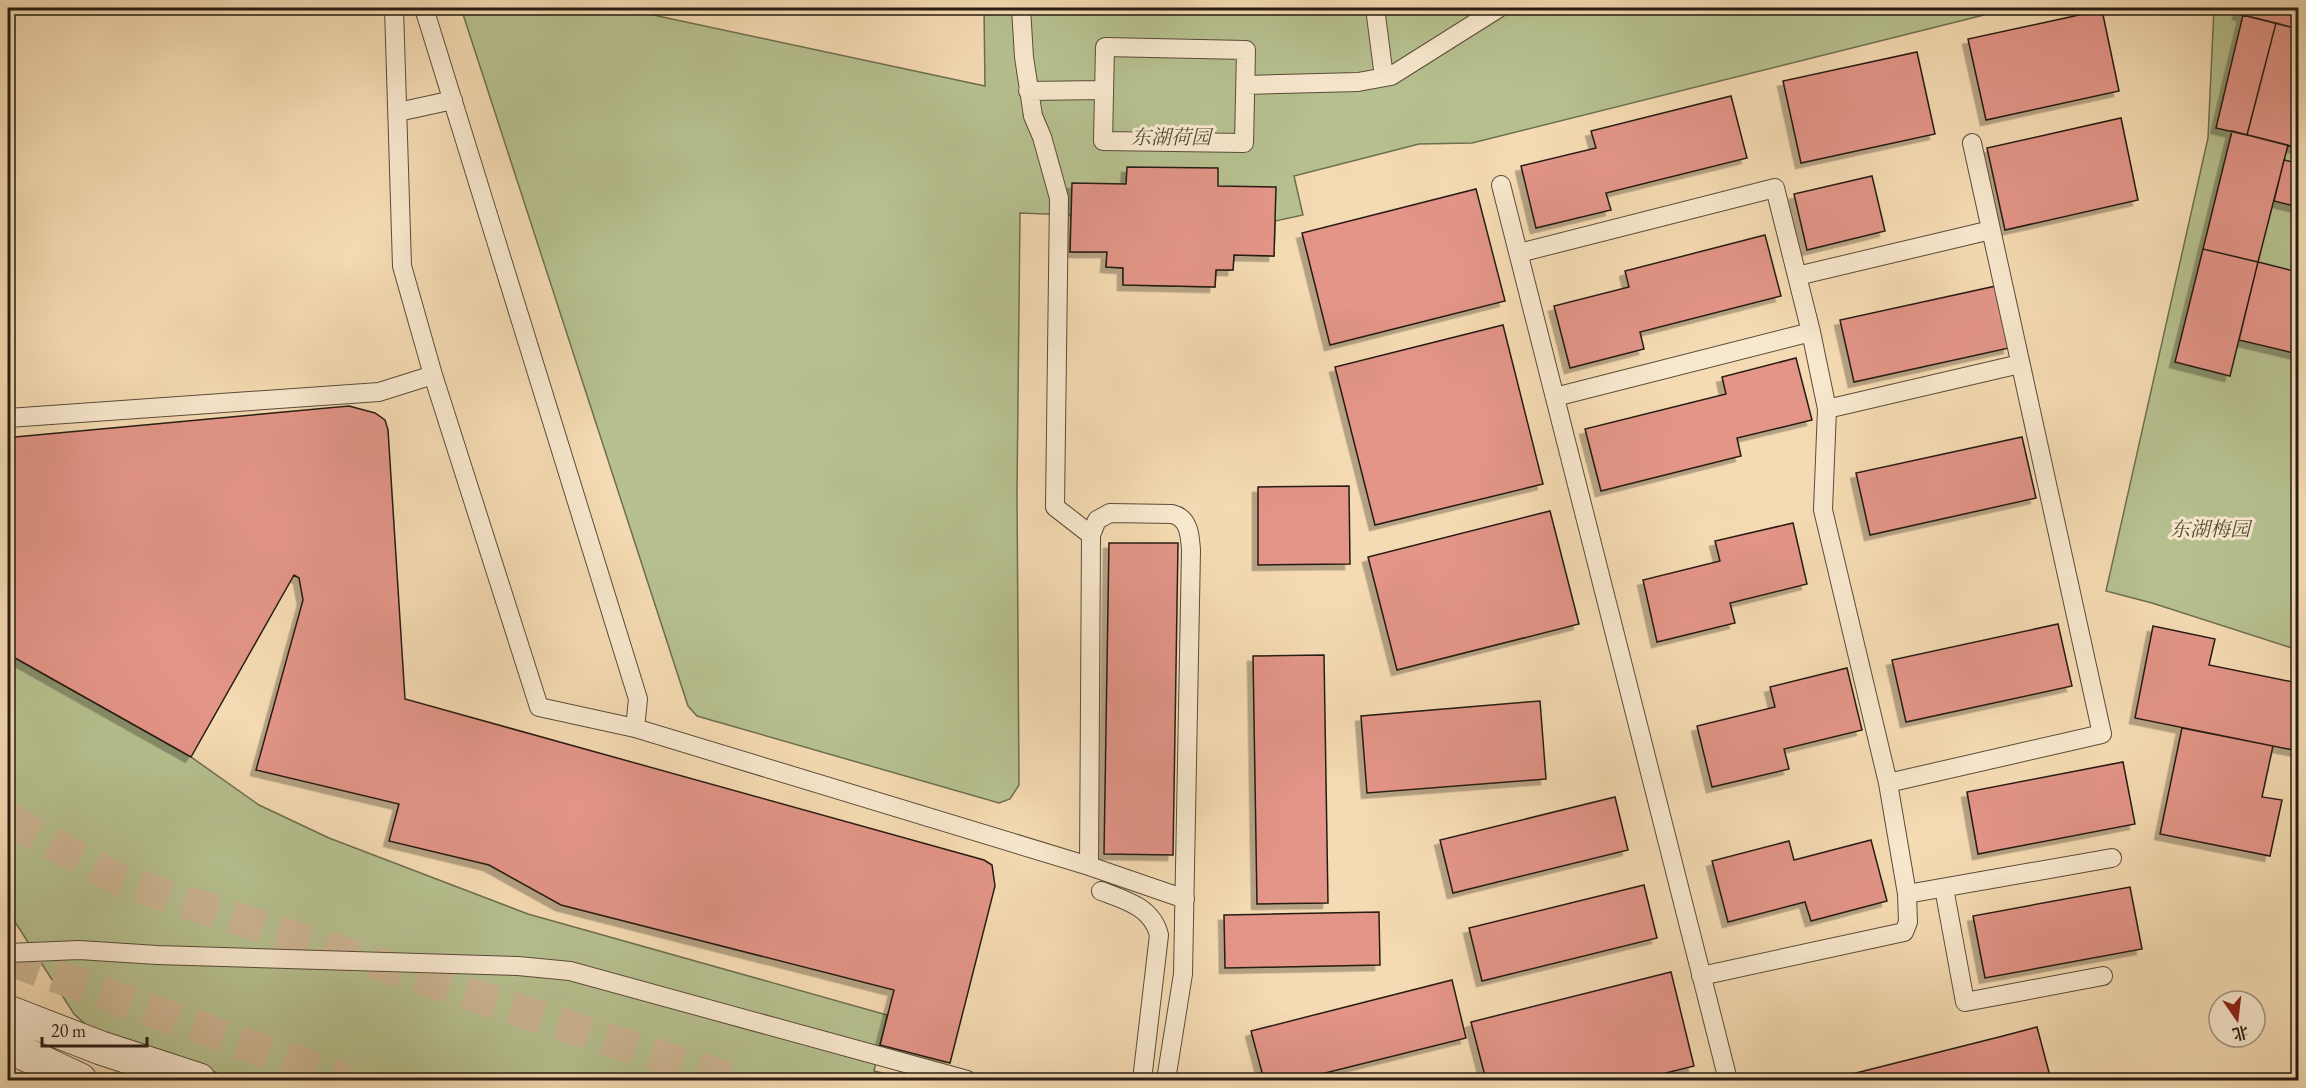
<svg xmlns="http://www.w3.org/2000/svg" width="2306" height="1088" font-family="'EB Garamond','Noto Serif SC',serif">
<style>
.green{fill:#b7c190;stroke:#6e6e51;stroke-width:1.5}
.building{fill:#e39588;stroke:#261c12;stroke-width:1.5;filter:url(#shadow)}
.lines{fill:none;stroke-linecap:round;stroke-linejoin:round}
.trunk-tunnel{stroke:#ccb593;stroke-width:33;stroke-dasharray:33 16;stroke-linecap:butt}
.service-casing{stroke:#5a4c3a;stroke-width:20}
.minor-casing{stroke:#5a4c3a;stroke-width:35}
.service{stroke:#f8e8ce;stroke-width:18}
.minor{stroke:#f8e8ce;stroke-width:33}
.labels{text-anchor:middle;stroke-width:6;stroke-linejoin:round;paint-order:stroke}
.park-label{font-size:20px;font-style:italic;fill:#524e38;stroke:#f8e8ce}
</style>
<defs>
<filter id="shadow"><feDropShadow dx="-5.5" dy="5.5" stdDeviation="0" flood-color="#0004"/></filter>
</defs>
<rect width="100%" height="100%" fill="#f5dbb3"/>
<filter id="stains"><feTurbulence type="fractalNoise" baseFrequency=".00333" numOctaves="4"/><feColorMatrix values="0 0 0 0 .2 0 0 0 0 .09 0 0 0 0 .02 0 0 0 .5 -.17"/></filter>
<radialGradient id="worn" r=".72"><stop offset=".6" stop-color="#630" stop-opacity="0"/><stop offset="1" stop-color="#630" stop-opacity=".3"/></radialGradient>
<path class="green" d="M461,8H634L637,11L658,16L985,86L984,8H2012L1472,143L1419,144L1294,176L1303,215L1275,221L1274,256L1234,255L1233,270H1216L1215,287L1123,285V268L1106,267L1107,252H1070L1071,215L1020,213L1017,492L1019,785L1010,799L999,803L697,716L688,706Z
M2214,8H2298V650L2152,603L2106,591L2208,138Z
M8,654L191,757L259,805L329,838L528,914L887,1015L874,1071L913,1080H239L118,1041L91,1029L74,1014L8,911Z"/>
<path class="building" d="M2239,8H2298V29L2238,14Z
M2102,10L2119,91L1986,120L1968,39Z
M2243,15L2276,23L2247,135L2216,128Z
M2276,23L2298,29V148L2247,135Z
M1917,52L1935,134L1801,163L1783,81Z
M1731,96L1747,158L1606,193L1611,210L1536,228L1521,166L1596,148L1591,131Z
M2121,118L2138,200L2005,230L1987,148Z
M2232,131L2288,145L2258,262L2203,249Z
M2284,160L2298,163V207L2274,201Z
M1127,167L1218,168V186L1276,187L1274,256L1234,255L1233,270H1216L1215,287L1123,285V268L1106,267L1107,252H1070L1072,183L1126,184Z
M1872,176L1885,231L1807,250L1794,194Z
M1476,189L1505,301L1330,345L1302,233Z
M1765,235L1781,296L1640,332L1644,349L1570,368L1554,306L1629,287L1625,271Z
M2203,249L2258,262L2230,376L2175,362Z
M2258,262L2298,272V354L2239,340Z
M1996,286L2009,348L1854,382L1840,320Z
M1503,325L1543,484L1375,525L1335,367Z
M1796,358L1812,420L1737,438L1741,456L1601,491L1585,429L1726,394L1722,377Z
M349,406L375,413L385,420L388,430L405,699L984,860L992,865L995,886L950,1063L880,1045L894,990L561,905L489,865L389,841L399,804L256,770L303,600L299,578L294,575L191,757L8,654V448L15,437Z
M2022,437L2036,498L1870,535L1856,473Z
M1349,486L1350,564L1258,565V487Z
M1550,511L1579,624L1397,670L1368,557Z
M1793,523L1807,584L1730,603L1735,623L1657,642L1643,580L1720,561L1715,541Z
M1109,543H1178L1173,855L1104,854Z
M2058,624L2072,686L1906,722L1892,660Z
M2153,626L2215,639L2209,665L2298,683V751L2135,718Z
M1324,655L1328,903L1257,904L1253,656Z
M1847,668L1862,730L1784,749L1789,769L1712,787L1697,726L1775,707L1770,687Z
M1540,701L1546,779L1367,793L1361,716Z
M2182,728L2273,746L2262,797L2282,800L2270,856L2160,834Z
M2123,762L2135,824L1978,854L1967,792Z
M1615,797L1628,850L1453,893L1440,840Z
M1871,840L1887,901L1811,921L1805,902L1728,922L1712,861L1789,841L1794,860Z
M1644,885L1657,938L1482,981L1469,928Z
M2130,887L2142,949L1985,978L1973,916Z
M1379,912L1380,965L1225,968L1224,915Z
M1671,972L1694,1066L1638,1080H1486L1471,1022Z
M1452,980L1466,1038L1297,1080H1264L1251,1031Z
M2037,1027L2051,1080H1828L2003,1036Z"/>
<g class="lines">
<path class="trunk-tunnel" d="M8,819L119,880L733,1080
M8,959L346,1080"/>
<defs>
<path id="service" d="M394,8L402,266L433,375L539,707L635,728L1089,866L1185,899
M424,8L638,699L635,728
M1021,8L1024,57L1033,116L1042,137L1059,198L1055,507L1091,535
M1375,8L1384,77
M1105,47L1246,50L1244,143L1103,141Z
M1246,85L1358,82L1391,76L1499,8
M1028,91L1104,90
M398,112L453,100
M1501,185L1728,1080
M1519,253L1775,188L1811,332L1827,409L1823,510L1888,783L1907,894L1908,922L1904,932L1701,976
M1797,276L1991,230
M1555,397L1811,332
M1827,409L2020,364
M8,418L379,392L433,375
M1888,783L2102,734L1972,143
M1089,866L1091,535L1097,520L1110,513L1172,514C1189,518 1190,535 1191,550L1183,974L1166,1080
M1944,888L1965,1002L2103,976
M1101,891C1125,900 1152,907 1159,935L1142,1080
M1907,894L2112,858
M8,953L79,950L157,955L518,966L570,971L967,1080"/>
<path id="minor" d="M8,1012L101,1048L199,1080
M8,1046L80,1080"/>
</defs>
<use href="#service" class="service-casing"/>
<use href="#minor" class="minor-casing"/>
<use href="#service" class="service"/>
<use href="#minor" class="minor"/>
</g>
<g class="labels">
<g class="park-label">
<text x="1171" y="144">东湖荷园</text>
<text x="2210" y="536">东湖梅园</text>
</g>
</g>
<rect width="2306" height="1088" fill="none" stroke="#f5dbb3" stroke-width="30"/>
<rect x="9" y="9" width="2288" height="1070" fill="none" stroke="#261c12" stroke-width="3"/>
<rect x="15" y="15" width="2276" height="1058" fill="none" stroke="#261c12" stroke-width="1.5"/>
<g transform="translate(2237 1019) rotate(166)"><circle r="28" fill="#f8e8ce" stroke="#a49683" stroke-width="1.5"/>
<path d="M0-4.5L10 22L0 15L-10 22Z" fill="#8f2418"/>
<text y="-9" font-size="16" font-weight="bold" text-anchor="middle" fill="#261c12">北</text>
</g>
<path d="M42 1037v9h105v-9" fill="none" stroke="#261c12" stroke-width="3"/>
<text x="51" y="1037" font-size="18" fill="#261c12" stroke="#f8e8ce" stroke-width="4.5" paint-order="stroke">20 m</text>
<rect width="100%" height="100%" filter="url(#stains)"/>
<rect width="100%" height="100%" fill="url(#worn)"/>
</svg>
